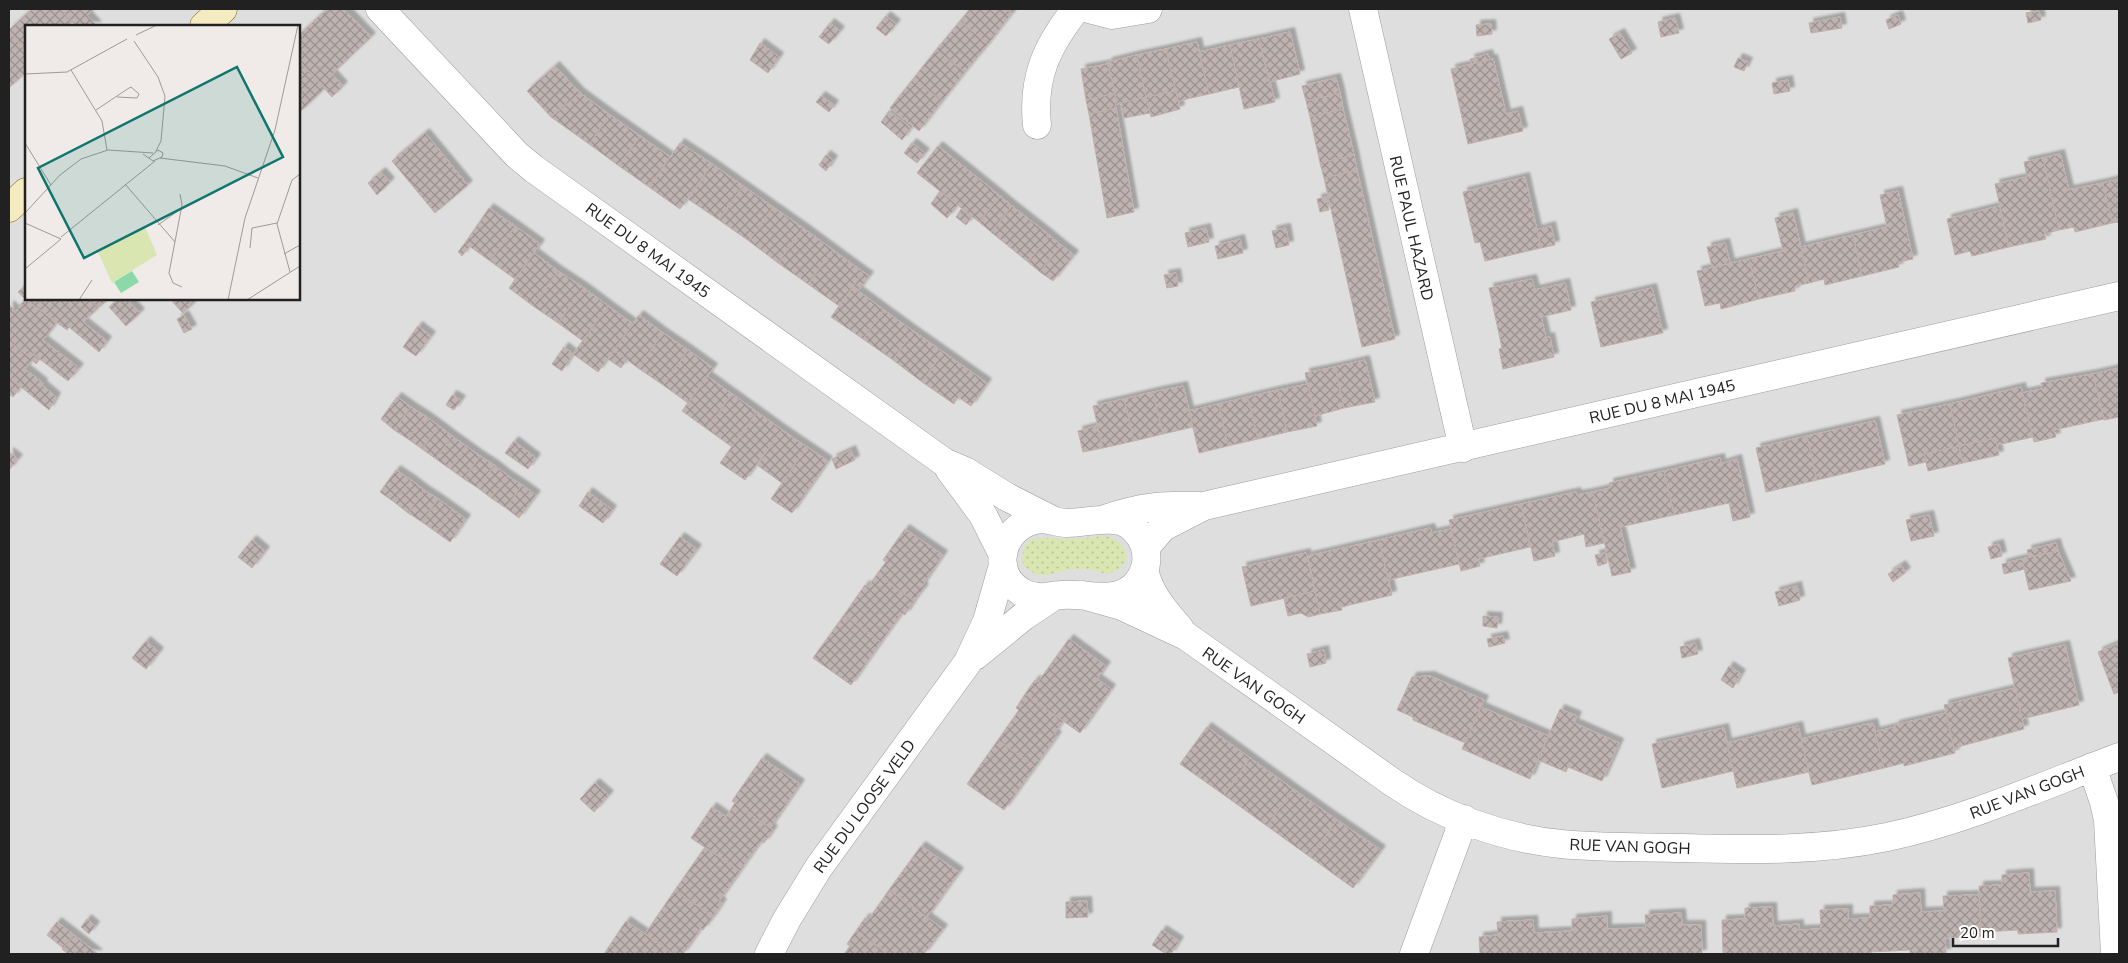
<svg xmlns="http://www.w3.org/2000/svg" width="2128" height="963" font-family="'Nunito Sans',sans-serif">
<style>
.residential{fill:#dfdede;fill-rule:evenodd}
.grass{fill:url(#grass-dots)}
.building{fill:url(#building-cross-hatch);stroke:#c1afab;filter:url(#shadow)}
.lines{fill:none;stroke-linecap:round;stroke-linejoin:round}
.street-casing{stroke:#9e9e9e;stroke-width:29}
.secondary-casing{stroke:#72630d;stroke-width:29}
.street{stroke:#fff;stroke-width:28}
.secondary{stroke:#f5ebc1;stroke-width:28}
.labels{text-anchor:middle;stroke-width:4.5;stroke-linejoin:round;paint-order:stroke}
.street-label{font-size:16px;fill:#212121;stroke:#fff}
.inset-road{fill:none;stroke:#9d9a98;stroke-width:1}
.view{fill:#0f766e;fill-opacity:0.15;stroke:#0f766e;stroke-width:2.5}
.inset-edge{fill:none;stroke:#212121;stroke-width:2.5}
</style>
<defs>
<pattern id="grass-dots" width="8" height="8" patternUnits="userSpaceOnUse" patternTransform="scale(1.25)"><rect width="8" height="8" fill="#d9e6b2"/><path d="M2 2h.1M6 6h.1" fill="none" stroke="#bac599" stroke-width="1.8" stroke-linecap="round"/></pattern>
<pattern id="building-cross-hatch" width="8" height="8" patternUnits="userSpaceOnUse" patternTransform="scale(1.25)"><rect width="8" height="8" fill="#beb3b1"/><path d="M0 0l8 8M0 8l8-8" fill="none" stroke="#9a9190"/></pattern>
<filter id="shadow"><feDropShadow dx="4.5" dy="-4.5" stdDeviation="1" flood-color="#0004"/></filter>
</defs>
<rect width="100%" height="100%" fill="#f0ebe8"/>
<path class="residential" d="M9,9H2119V954H9ZM26,26H299V299H26Z"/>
<path class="grass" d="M1106,536C1132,543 1134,567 1107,574C1096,571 1086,568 1075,569C1054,570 1040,585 1023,564C1018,529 1049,539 1071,539C1083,539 1095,536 1106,536Z"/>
<path class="building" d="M32,9H60L72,22L68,26H26V51L9,30Z
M60,9H94L87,15L97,26H76Z
M327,9H344L371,37L332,74L343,86L332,97L299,61V35Z
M970,9H1006L1012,13L988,44L960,21Z
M2039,11L2041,20L2028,23L2026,13Z
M1898,15L1901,24L1889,29L1886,20Z
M886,16L896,24L886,36L876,28Z
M1840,17L1842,28L1811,33L1809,23Z
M1675,18L1679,33L1661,37L1658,22Z
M960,21L988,44L965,72L936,50Z
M830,23L840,31L829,44L819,37Z
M1491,24L1492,34L1477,36L1476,25Z
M9,31L26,51V72L9,88Z
M1290,32L1300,74L1269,82L1259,39Z
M1620,33L1632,53L1621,59L1609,39Z
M1259,39L1275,102L1244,109L1230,45Z
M1197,42L1209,94L1178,101L1166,49Z
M760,43L779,57L768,73L750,60Z
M1230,45L1239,87L1209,94L1199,52Z
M1166,49L1176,91L1146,97L1137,55Z
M936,50L965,72L942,101L913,79Z
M1488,54L1490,60L1472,64L1470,59Z
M1137,55L1146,97L1117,104L1108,62Z
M1738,58L1748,62L1744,71L1734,67Z
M1493,59L1506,114L1518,111L1523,131L1468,144L1451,69Z
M299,61L325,88L299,113Z
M1108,64L1115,93L1086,100L1081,69Z
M555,66L580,93L551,117L527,91Z
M1336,78L1340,93L1306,101L1302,86Z
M913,79L942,101L919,131L890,108Z
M1788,80L1790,91L1774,94L1772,83Z
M1176,91L1180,109L1151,117L1146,97Z
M580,93L610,115L589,144L551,117Z
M1115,93L1117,104L1115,105L1116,108L1089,114L1086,100Z
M1340,93L1343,109L1310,117L1306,101Z
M821,96L834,105L829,112L816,102Z
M1146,97L1150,113L1124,118L1121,103Z
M1116,108L1134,212L1107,218L1089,114Z
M1343,109L1354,155L1320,163L1310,117Z
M889,111L911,128L902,140L881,122Z
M610,115L640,136L619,166L589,144Z
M425,133L468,185L435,213L392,161Z
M640,136L670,157L649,187L619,166Z
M680,143L712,164L680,209L649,187Z
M912,143L925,153L917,163L904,153Z
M938,146L1000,196L979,222L917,173Z
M2060,154L2069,190L2103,183L2112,223L2075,232L2074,227L2059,230L2043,158Z
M826,155L833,160L826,171L819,165Z
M1354,155L1357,170L1324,178L1320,163Z
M2043,158L2059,230L2044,234L2046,239L2009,247L1995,184L2027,177L2024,162Z
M712,164L743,186L719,220L688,199Z
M1357,170L1395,339L1362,347L1324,178Z
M381,172L390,182L377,195L368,183Z
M1525,177L1541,248L1485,261L1480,242L1475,243L1463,192Z
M2119,179V222L2112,223L2103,183Z
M743,186L773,207L749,241L719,220Z
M940,191L958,205L947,218L931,204Z
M1898,191L1913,259L1898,262L1899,267L1862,276L1853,235L1887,227L1880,195Z
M1000,196L1012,206L991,232L979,222Z
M1326,197L1329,210L1320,212L1317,199Z
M1012,206L1049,235L1028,262L991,232Z
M1999,206L2009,247L1972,256L1970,251L1955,255L1947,219Z
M773,207L803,228L778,263L749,241Z
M489,208L515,226L490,261L465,243Z
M961,209L972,217L966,225L956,217Z
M1793,213L1809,283L1795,286V291L1759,299L1749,259L1783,251L1775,218Z
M515,226L540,244L515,279L490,261Z
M1551,226L1555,245L1541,248L1537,230Z
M803,228L833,250L808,284L778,263Z
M1206,228L1209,242L1188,247L1185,233Z
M1286,228L1289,245L1276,248L1272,231Z
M1049,235L1061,245L1040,272L1028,262Z
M1853,235L1862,276L1825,285L1824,279L1809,283L1801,247Z
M1240,239L1243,253L1218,259L1215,246Z
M465,243L469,247L462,256L458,252Z
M1725,243L1730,263L1712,267L1707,247Z
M1061,245L1074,255L1053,281L1040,272Z
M833,250L863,272L839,306L808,284Z
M534,253L558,271L533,306L509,288Z
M1749,259L1759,299L1721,309L1720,303L1705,306L1697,271Z
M558,271L584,288L558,323L533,306Z
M863,272L869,276L858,291L853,287Z
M1176,273L1178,286L1167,288L1164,275Z
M1532,279L1535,290L1565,283L1571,310L1541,317L1546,338L1550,337L1554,357L1503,369L1499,349L1502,348L1489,288Z
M26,285V299H90L98,308L83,322L107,341L99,352L69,327L67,330L25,299L18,292Z
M853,287L884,310L863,339L831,317Z
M584,288L608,306L583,341L558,323Z
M1652,288L1663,333L1601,347L1591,302Z
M25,299L57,322L43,340L79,368L68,381L32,353L29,357L9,341V305L16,311Z
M90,299H109L98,308Z
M118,299H127L140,313L126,326L109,307Z
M170,299H188L193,304L183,313Z
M608,306L633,324L598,372L573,354Z
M884,310L913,331L893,360L863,339Z
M184,315L192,329L184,333L177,319Z
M639,315L663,333L638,368L614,350Z
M418,326L431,336L416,356L403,347Z
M913,331L943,352L922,382L893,360Z
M663,333L688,350L663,385L638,368Z
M9,341L29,357L32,353L40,359L36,364L32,360L25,369L43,383L42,385L56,397L49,410L9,377Z
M564,347L573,354L562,371L552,364Z
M614,350L627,359L621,368L608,359Z
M688,350L713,368L688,403L663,385Z
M943,352L987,383L971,406L958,397L954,404L922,382Z
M1365,360L1375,402L1344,408L1335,367Z
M1335,367L1344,408L1315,416L1305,373Z
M2119,368V417L2104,420L2093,374Z
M2093,374L2104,419L2054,430L2056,437L2034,442L2022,393L2042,389L2041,383Z
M707,376L732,394L707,429L682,411Z
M9,377L21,387L13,397L9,394Z
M1308,384L1317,426L1287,432L1278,390Z
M1183,386L1193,427L1163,434L1153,392Z
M2021,387L2033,437L1997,445L1995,438L1959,446L1950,404Z
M1278,390L1287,432L1258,439L1248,397Z
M1153,392L1163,434L1134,441L1124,399Z
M732,394L757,412L732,447L707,429Z
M452,395L461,400L454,410L446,405Z
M397,397L411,407L394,430L381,419Z
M1248,397L1258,439L1228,446L1219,404Z
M1124,399L1134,441L1103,448L1093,406Z
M1219,404L1228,446L1199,453L1189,411Z
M1950,404L1959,446L1924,454L1926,462L1909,466L1897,415Z
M411,407L425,416L408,439L394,430Z
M757,412L782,430L745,480L720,463Z
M425,416L439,426L422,449L408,439Z
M1875,421L1885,464L1817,480L1807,436Z
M439,426L452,436L436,459L422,449Z
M1097,426L1103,448L1083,452L1078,431Z
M782,430L807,447L782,483L757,465Z
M452,436L466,446L450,469L436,459Z
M1807,436L1817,480L1766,492L1756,448Z
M1995,438L1999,455L1963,463L1959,446Z
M514,441L536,458L528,469L505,453Z
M466,446L480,456L464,479L450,469Z
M1959,446L1963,463L1928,471L1924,454Z
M807,447L828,461L792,513L771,499Z
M851,450L855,460L836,469L832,459Z
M9,452L18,459L9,470Z
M480,456L494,465L478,488L464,479Z
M1720,458L1721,464L1737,459L1750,517L1733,521L1729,503L1674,515L1664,471Z
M494,465L508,476L491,498L478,488Z
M396,470L411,480L394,502L380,492Z
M1664,471L1674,515L1620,527L1631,572L1612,576L1593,492L1610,488L1609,483Z
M508,476L522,485L506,508L491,498Z
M411,480L424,490L408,513L394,502Z
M522,485L536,495L519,518L506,508Z
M424,490L438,499L422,522L408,513Z
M588,492L612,510L603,523L579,506Z
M1576,492L1577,495L1593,492L1604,543L1586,547L1584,534L1552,542L1555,556L1534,561L1521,504Z
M438,499L452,509L436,532L422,522Z
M1521,504L1530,547L1478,559L1480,566L1461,571L1449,520Z
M452,509L466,519L450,542L436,532Z
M1929,515L1934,536L1911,541L1906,520Z
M1430,528L1432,533L1451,529L1459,564L1388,580L1379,540Z
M905,529L943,555L922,586L924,588L914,601L877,574L886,562L883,560Z
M680,537L697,549L677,576L660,564Z
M252,540L265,551L252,568L238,557Z
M1379,540L1392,595L1341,607L1342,610L1320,614L1308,556Z
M2056,543L2058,551L2029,557L2027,550Z
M1999,544L2002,556L1991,559L1988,547Z
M2058,551L2071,581L2029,590L2022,559Z
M1306,553L1315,591L1251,606L1242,567Z
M1605,553L1607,563L1598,566L1595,555Z
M2022,559L2025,569L2004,574L2002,564Z
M1901,565L1906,572L1893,582L1888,574Z
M877,574L914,601L905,615L902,613L881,642L844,615L865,585L868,587Z
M1797,586L1800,600L1779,606L1775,592Z
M1315,591L1320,614L1308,617L1301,613L1288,616L1284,599Z
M844,615L881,642L851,685L813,658Z
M1483,616L1498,617L1497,628L1483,626Z
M1503,636L1505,643L1489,647L1487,639Z
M1069,639L1106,666L1097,679L1111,689L1080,733L1025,694L1035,680L1038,682Z
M146,641L159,652L146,669L132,658Z
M1695,643L1698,654L1682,658L1680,647Z
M2119,643V692L2114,694L2098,652Z
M2065,645L2079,705L2022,719L2008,658Z
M1324,650L1326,663L1310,667L1307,654Z
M1729,666L1741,674L1733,688L1721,680Z
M1430,676L1484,700L1465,743L1413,720V717L1397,710L1412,677Z
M2015,688L2024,729L1954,748L1944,705Z
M1025,694L1063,721L1054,734L1057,736L1035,767L998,740L1019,710L1016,708Z
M1481,707L1548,736L1530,779L1462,749Z
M1560,709L1577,716L1574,723L1619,743L1602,781L1568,767L1566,772L1538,760Z
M1946,713L1955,753L1904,766V763L1884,768L1875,732L1895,727V725Z
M1873,723L1884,768L1812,785L1801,739Z
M1798,726L1809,772L1737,788L1727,743Z
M1207,727L1250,758L1224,795L1180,764Z
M1724,728L1733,771L1662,788L1652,744Z
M998,740L1035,767L1004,810L967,784Z
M762,758L800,784L770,828L732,801Z
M1250,758L1293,789L1267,826L1224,795Z
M595,783L609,795L594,812L580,799Z
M1293,789L1337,820L1310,857L1267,826Z
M735,803L773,830L764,843L761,841L740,871L691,838L712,807L726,817Z
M1337,820L1381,850L1353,888L1310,857Z
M921,846L959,872L927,917L889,890Z
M705,847L740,871L719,901L722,903L713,917L675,890Z
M2029,873L2030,892L2055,891L2057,932L2018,934V930L1981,932L1979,886L2002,885V875Z
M675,890L713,917L703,930L701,928L683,954H674L645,934Z
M889,890L943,929L924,954H888L856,931L865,918L868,920Z
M1920,893L1921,912L1944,911L1943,896L1979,895L1981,936L1945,938L1946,953L1910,954V950L1871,952L1872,954H1723L1722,920L1745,919V908L1772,907L1773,926L1799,924V930L1821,929L1820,910L1848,909V919L1870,918V906L1893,905V895Z
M1087,901L1088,917L1066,918V902Z
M1681,913L1682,925H1701L1702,954H1480L1479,937L1498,935L1497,922L1533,920L1534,933L1572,931V919L1607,916V929L1646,928L1645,915Z
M87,919L95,926L89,934L81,927Z
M626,921L645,934L674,954H604Z
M57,922L74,935L63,948L47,935Z
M1162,930L1179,941L1171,954H1166L1152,945Z
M856,931L888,954H844L850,946L847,944Z
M74,935L98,954H68L62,949Z"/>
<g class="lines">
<defs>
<path id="street" d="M380,9L517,155L534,169L944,462L965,471L1007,497L1054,521
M1089,9L1112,15L1148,9
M1363,9L1463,448
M1037,125C1032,77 1047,46 1076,9
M949,469L983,515L1003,555
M1041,519C1050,519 1058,523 1067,523C1097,523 1128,507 1144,544C1148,555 1147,568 1141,577C1137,585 1129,591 1121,594C1103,601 1080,593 1061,595C1053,595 1046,598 1038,597C1032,596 1025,595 1020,591C987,570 1004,522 1041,519Z
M1105,519C1140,507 1161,505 1198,506
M1145,548L1163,527L1204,506L2119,296
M1144,570C1150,595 1164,610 1180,629
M1083,595L1122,606L1186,636L1392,782C1441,816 1502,838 1561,844C1601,848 1642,847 1683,848C1750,850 1820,851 1887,837C1967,820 2042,786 2119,757
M975,656L1024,616L1054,596
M2092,767L2104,802L2108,820L2115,954
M769,954L787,919L819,867L968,662L987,621L1003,565
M1414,954L1464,819"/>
<path id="secondary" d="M204,26L223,9
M9,208L26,192"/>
</defs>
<use href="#street" class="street-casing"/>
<use href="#secondary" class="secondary-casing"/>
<use href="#street" class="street"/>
<use href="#secondary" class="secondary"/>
</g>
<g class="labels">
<g class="street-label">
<text transform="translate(1412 228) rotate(77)" y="6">RUE PAUL HAZARD</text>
<text transform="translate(648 250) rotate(36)" y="6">RUE DU 8 MAI 1945</text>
<text transform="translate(1662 401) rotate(-13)" y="6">RUE DU 8 MAI 1945</text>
<text transform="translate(1254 685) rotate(35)" y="6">RUE VAN GOGH</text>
<text transform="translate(2027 792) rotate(-21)" y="6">RUE VAN GOGH</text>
<text transform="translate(864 806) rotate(-54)" y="6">RUE DU LOOSE VELD</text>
<text transform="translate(1630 846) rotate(2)" y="6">RUE VAN GOGH</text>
</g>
</g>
<g transform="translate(25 25)">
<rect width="275" height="275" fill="#f0ebe8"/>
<path d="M120,202L132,230L87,258L73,227Z" fill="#d9e6b2"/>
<path d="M107,246L114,257L96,268L89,257Z" fill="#8cd9a8"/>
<path class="inset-road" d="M111,10L132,0M109,16L133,52L140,71L136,116L131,126M46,45L77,96L82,125M0,49L42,47L102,14M71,85L104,63L106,62L114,69L112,73L92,72M0,118L26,160M118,129L128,136L137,132L138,128L133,125L124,133M135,133L200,141L233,153M100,159L150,217M155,169L157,180L144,248L148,258L157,262M0,188L35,150L56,134L83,125L128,128M0,198L36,214L0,244M133,200L157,183M36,212L130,136M225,223L227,203L252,198M259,229L275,220M265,247L252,199L267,155L275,149M54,275L67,255M203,275L220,193L250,105L273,0M222,275L275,241"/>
<path class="view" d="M212,42L258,132L59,233L13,143Z"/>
<rect width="275" height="275" class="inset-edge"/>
</g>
<rect width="2128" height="963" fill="none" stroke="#212121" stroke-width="20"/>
<path d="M1953 938v8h105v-8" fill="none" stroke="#212121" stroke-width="2.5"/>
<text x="1960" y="938" font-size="15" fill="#212121" stroke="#ffffff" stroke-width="4" paint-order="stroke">20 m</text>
</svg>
